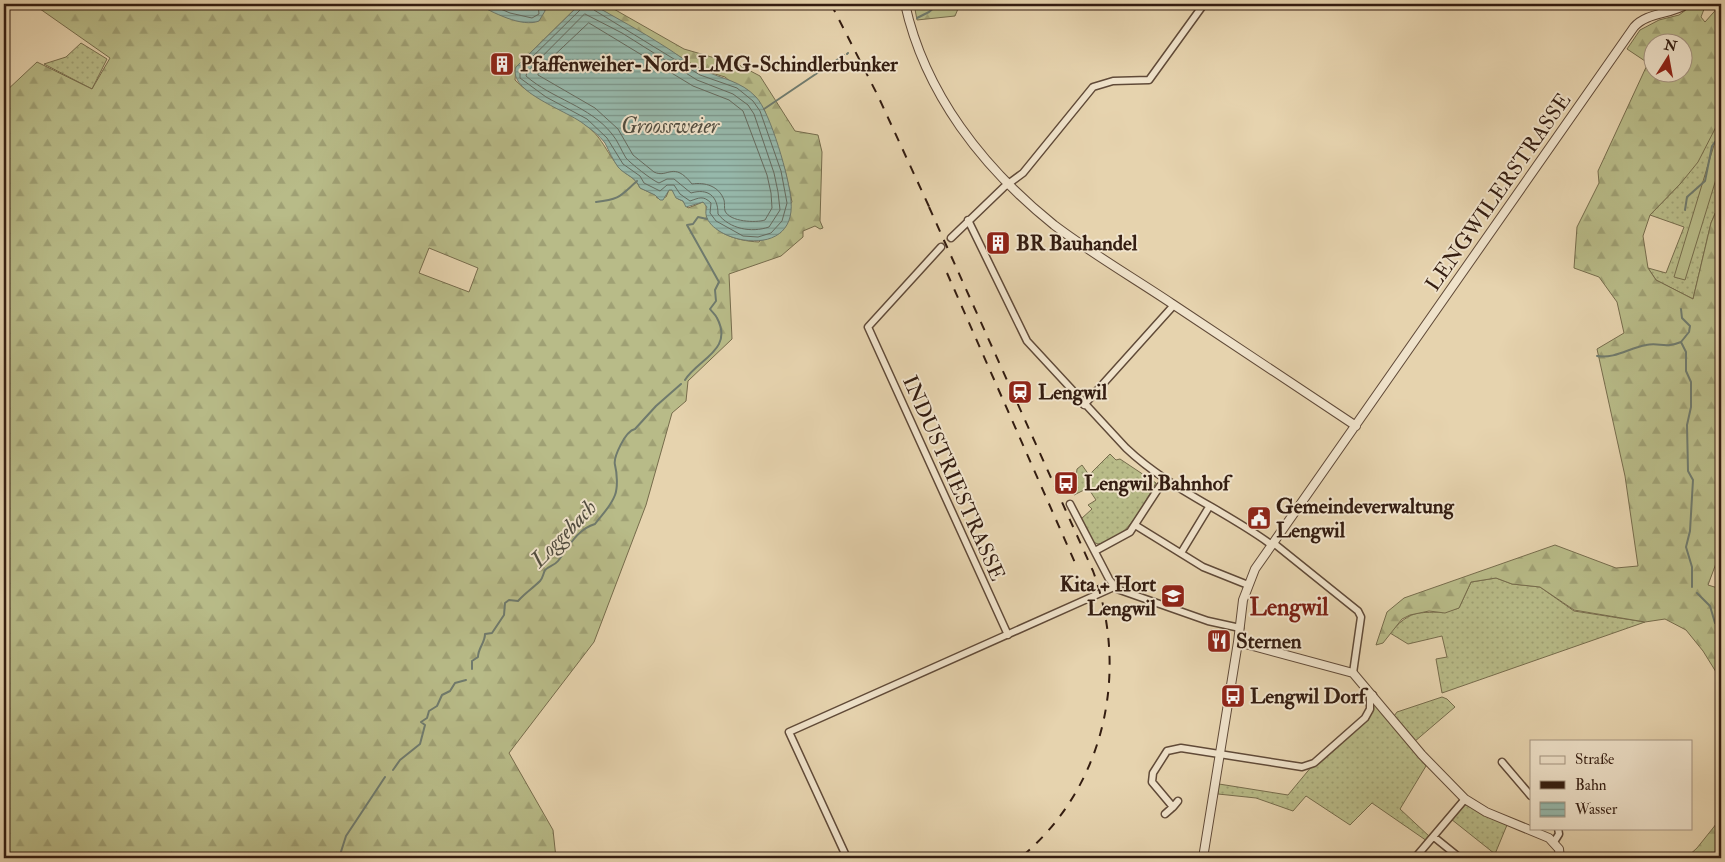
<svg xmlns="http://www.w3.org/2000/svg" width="1725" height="862" font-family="'IM FELL Double Pica',serif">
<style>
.grass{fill:url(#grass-dots);stroke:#766c4c}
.forest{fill:url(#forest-firs);stroke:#766c4c;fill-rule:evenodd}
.park{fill:#b8bb88;stroke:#766c4c}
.water{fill:url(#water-rules);stroke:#6f7a6d}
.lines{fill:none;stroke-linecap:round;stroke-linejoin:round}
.shore{stroke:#656a5e;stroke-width:1}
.stream{stroke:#6f7a6d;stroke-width:2}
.minor-tunnel{stroke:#c2af8f;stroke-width:6;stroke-dasharray:6 3;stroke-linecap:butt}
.minor-casing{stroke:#604a38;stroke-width:9}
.tertiary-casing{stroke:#604a38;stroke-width:10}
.minor{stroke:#efe2ca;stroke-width:6}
.tertiary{stroke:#efe2ca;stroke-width:8}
.rail{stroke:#341d11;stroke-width:2;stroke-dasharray:9 9;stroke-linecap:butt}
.labels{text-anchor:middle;stroke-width:4;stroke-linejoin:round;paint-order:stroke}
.poi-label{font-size:21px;font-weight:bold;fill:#341d11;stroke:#efe2ca;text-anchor:start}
.street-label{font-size:21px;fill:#341d11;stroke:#efe2ca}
.water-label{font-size:22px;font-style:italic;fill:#514c3f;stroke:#efe2ca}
.quarter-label{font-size:24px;font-weight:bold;fill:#7a1f14;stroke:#efe2ca}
</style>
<defs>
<pattern id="grass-dots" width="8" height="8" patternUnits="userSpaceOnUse" patternTransform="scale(1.25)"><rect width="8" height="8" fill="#b8bb88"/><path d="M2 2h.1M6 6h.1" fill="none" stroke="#9fa074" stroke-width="1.8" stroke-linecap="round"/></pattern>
<pattern id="forest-firs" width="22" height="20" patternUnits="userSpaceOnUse" patternTransform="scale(1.25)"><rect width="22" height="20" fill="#b8bb88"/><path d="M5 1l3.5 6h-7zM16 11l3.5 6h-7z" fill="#9fa074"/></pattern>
<pattern id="water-rules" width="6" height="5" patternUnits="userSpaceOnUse" patternTransform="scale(1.25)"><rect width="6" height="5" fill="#96b8ab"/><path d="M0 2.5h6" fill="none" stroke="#7b958a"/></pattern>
</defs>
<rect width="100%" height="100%" fill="#e6d3ae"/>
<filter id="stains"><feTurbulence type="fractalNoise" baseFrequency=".004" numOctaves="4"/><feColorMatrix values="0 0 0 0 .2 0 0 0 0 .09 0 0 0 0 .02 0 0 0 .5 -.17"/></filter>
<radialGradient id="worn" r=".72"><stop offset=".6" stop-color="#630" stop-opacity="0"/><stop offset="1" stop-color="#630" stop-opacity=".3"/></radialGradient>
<path class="grass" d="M81,43L107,59L92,89L44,64L66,57Z
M1721,87V200L1711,223L1693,299L1656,280L1648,268L1666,273L1684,227L1650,215L1681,183Z
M1110,454L1116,460L1120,459L1156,483C1143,505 1127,541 1098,544L1093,542L1081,519L1092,509L1088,505L1096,500L1088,488L1074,495L1077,469L1082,465L1089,475Z
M1496,578L1512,584L1540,587L1574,611L1645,622L1442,693L1436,659L1447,657L1442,636L1408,644L1390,633C1417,601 1426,619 1459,608L1471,582Z
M1442,697L1447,699L1455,707L1414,742L1394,716L1397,712Z
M1373,701L1426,766L1400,809L1430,837L1427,841L1372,803L1350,825L1306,796L1293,811L1256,798L1218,794L1219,784L1288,795L1312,766L1366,720Z
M1466,805L1507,825L1495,854L1451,819L1462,806Z"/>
<path class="forest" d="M33,4H477L508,18L545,11L543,4H580L516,67L515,80C534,100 561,107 583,123C603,137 605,151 619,167C626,176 635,176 640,188L656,195L657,198L666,197L669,190H672L678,199L683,201L688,208L703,202L706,205C705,232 736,241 759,242L792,202L785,170L764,109L725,77L702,70L592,4H605L684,49L739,65L760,76L795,131L818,135L822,152L820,221L823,228L820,229L815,226L803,231V237L781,256L729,274L732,339L688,381L686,401L672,413L646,505L594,642L509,753L553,830L556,858H4V93L37,62L92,89L110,58ZM429,248L478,268L469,292L419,273Z
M914,4H960L955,16L917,20Z
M1694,4H1706L1701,17L1705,22L1721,4V87L1718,123L1698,162L1681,183L1650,215L1643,236L1648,268L1656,280L1693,299L1711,223L1721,200V550L1708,585L1721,589V680L1703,651L1686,630L1665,619L1645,622L1574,610L1540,587L1512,584L1496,578L1471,582L1459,608L1445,613L1429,611L1410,615L1402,619L1383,643L1376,645L1387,612L1404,598L1555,545L1616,568L1638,566L1625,476L1597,349L1624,333L1617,302L1599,277L1574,268L1577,227L1599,183L1598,171L1648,63L1627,49L1640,30L1659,20L1679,15ZM1652,42H1682V72H1652Z
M1721,818V858H1686L1697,848Z"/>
<path class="park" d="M1721,122V163L1685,280L1674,277Z"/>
<path class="water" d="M477,4H543L545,11L539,21C522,28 492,12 477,4Z
M580,4H592C616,18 641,31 664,46C677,54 689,64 703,70C722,79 741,81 756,97C770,111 790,180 791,201C797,267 694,238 707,207L703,202L686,207L683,201L676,198L672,190H669L663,200H660L655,195L640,188C635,176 626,176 618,167C613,160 609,151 605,143C600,136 592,130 585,125C569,111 507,92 516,67Z"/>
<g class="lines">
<path class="shore" d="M489,4L510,13L532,18L539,14L538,4
M583,4L581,9L520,69V78L546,97L587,119L607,138L623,164L640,176L644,183L660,191L667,185H674L680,194L690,201C699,198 703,195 711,203L710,213L716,221L743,236L758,237L771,233L782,221L787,203L781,171L760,111L753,101L737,88L700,75L594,10L591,4
M585,14L622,33L697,80L733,94L748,105L754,114L774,173L778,192L780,210L769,227C751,233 730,229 718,214C718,196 708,188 691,193L674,179H667L659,183C653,181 630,163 626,158C621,150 618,141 612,134C590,106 552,99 526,76L527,72Z
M589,23L693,86L729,100L743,111L767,175L771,193L772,208L765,220C756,223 730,222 725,211C724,208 725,203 724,200C719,186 705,182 692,184C673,160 668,179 654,172L633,155L618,129L595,108L538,75V71Z"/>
<path class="stream" d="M917,18L929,12L935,7L933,4
M847,54L848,53
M764,109L844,55
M596,202C621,199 620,196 637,181
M1685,210L1687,197L1705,181L1712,146L1721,134
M1681,309L1682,318L1690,326L1689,332L1681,342L1686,352V371L1691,382V407L1687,425L1688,471L1693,480L1690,531L1686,547L1692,567V587
M1597,356C1615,359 1629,348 1646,345C1660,342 1664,349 1681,342
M685,380C698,359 734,350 717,318C716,315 712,312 710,309L716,301L715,290L719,282L687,225L693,224L698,217L707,219
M1697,593L1710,606L1715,623L1721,625
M472,669V661L478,657C478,648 485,643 485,634L492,633L504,615L505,603L509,600L518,601C525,593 533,588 540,581C543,578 543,574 545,570C548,566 554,566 558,561C568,548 577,529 595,524C602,514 610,508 615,495C618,487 617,473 615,465C613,458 625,431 635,429L656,406L681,384
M393,770L400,760L420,744L425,725L421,722L427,718L429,711L437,706L442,695L450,691L455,683L466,680
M339,858L346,836L385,777"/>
<path class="minor-tunnel" d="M941,247L951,238"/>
<defs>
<path id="minor" d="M968,220L1027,341L1126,448C1168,488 1222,509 1269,543L1276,545L1358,611L1361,617L1353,673
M951,238L1004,187L1023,173L1093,87L1113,81L1149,80L1204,4
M941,247L868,327L1008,635
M1084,405L1174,305
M1070,504L1109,579L1117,589L1208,621L1240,628
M1135,525L1203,567L1248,585
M1095,551L1130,532L1160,486L1169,483
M1181,553L1209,507
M1502,762L1531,796
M1173,807L1178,801
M1165,814L1173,807L1152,782L1153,773L1167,751L1181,748L1302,767L1314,763L1365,718L1370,709V697L1373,695
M1434,837L1460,858
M1554,842L1559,834L1558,828
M847,858L789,732L1114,587
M1415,858L1465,799"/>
<path id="tertiary" d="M905,4C925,94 983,168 1054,225C1091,253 1132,277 1171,303C1233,344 1295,385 1356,426
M1238,642L1353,673L1422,755L1465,799L1486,812L1549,838L1559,849L1560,858
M1203,858L1238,642L1243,600L1255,569L1634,27C1647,12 1670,15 1687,4"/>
</defs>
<use href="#minor" class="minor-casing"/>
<use href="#tertiary" class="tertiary-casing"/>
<use href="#minor" class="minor"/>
<use href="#tertiary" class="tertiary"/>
<path class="rail" d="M831,4L878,96L932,213
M929,207L1093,571C1130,672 1105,788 1020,858
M947,273L1076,565"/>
</g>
<defs>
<symbol id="building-square" viewBox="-11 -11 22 22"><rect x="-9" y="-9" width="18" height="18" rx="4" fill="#8f2418" stroke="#efe2ca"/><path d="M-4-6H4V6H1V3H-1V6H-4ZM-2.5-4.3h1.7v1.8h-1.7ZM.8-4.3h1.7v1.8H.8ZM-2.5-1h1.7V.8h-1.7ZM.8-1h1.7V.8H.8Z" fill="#fff"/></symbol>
<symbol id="station-square" viewBox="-11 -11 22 22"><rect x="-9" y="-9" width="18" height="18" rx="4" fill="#8f2418" stroke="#efe2ca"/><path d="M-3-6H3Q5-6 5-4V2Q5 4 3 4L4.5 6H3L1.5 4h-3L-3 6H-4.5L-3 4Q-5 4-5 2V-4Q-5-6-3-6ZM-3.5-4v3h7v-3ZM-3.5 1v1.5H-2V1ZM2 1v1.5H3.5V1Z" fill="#fff"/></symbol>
<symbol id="bus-square" viewBox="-11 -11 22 22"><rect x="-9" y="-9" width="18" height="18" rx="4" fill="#8f2418" stroke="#efe2ca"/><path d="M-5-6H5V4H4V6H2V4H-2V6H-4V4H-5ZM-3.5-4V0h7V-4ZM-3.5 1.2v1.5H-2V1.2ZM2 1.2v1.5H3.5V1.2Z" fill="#fff"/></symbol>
<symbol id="civic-square" viewBox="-11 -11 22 22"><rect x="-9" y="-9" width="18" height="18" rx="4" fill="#8f2418" stroke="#efe2ca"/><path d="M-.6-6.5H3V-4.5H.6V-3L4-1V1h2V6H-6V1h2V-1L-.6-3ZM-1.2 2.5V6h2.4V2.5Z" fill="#fff"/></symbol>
<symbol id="school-square" viewBox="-11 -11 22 22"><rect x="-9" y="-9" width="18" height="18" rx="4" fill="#8f2418" stroke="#efe2ca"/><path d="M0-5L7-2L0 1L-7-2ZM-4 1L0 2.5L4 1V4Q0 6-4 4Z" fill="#fff"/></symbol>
<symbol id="restaurant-square" viewBox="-11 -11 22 22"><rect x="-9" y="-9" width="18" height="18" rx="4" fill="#8f2418" stroke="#efe2ca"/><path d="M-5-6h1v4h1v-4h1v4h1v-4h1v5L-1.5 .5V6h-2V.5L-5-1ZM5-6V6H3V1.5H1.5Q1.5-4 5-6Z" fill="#fff"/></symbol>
</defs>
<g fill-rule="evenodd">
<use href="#building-square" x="488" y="50" width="28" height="28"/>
<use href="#building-square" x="984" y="229" width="28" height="28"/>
<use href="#station-square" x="1006" y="378" width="28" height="28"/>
<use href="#bus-square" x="1052" y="469" width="28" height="28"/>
<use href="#civic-square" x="1245" y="504" width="28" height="28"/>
<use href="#school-square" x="1159" y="582" width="28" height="28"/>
<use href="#restaurant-square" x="1205" y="627" width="28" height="28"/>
<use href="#bus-square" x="1219" y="682" width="28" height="28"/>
</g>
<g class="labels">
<g class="poi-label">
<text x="520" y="71">Pfaffenweiher-Nord-LMG-Schindlerbunker</text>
<text x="1016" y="250">BR Bauhandel</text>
<text x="1038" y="399">Lengwil</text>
<text x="1084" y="490">Lengwil Bahnhof</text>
<text x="1276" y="513">Gemeindeverwaltung<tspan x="1276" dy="24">Lengwil</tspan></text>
<text x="1156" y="591" text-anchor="end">Kita + Hort<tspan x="1156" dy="24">Lengwil</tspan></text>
<text x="1236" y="648">Sternen</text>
<text x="1250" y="703">Lengwil Dorf</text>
</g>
<g class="street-label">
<text transform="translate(1498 192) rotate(-55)" y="7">LENGWILERSTRASSE</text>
<text transform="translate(954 478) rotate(66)" y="7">INDUSTRIESTRASSE</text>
</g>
<g class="water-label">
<text x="670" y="133">Groossweier</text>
<text transform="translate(563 533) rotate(-46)" y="8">Loggebach</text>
</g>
<g class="quarter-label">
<text x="1289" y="615">Lengwil</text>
</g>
</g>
<rect width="1725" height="862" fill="none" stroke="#e6d3ae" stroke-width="20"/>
<rect x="5" y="5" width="1715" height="852" fill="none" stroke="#341d11" stroke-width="2.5"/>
<rect x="10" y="10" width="1705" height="842" fill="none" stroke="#341d11"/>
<rect x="1530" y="740" width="162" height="90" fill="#efe2ca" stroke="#a49380"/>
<rect x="1540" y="756" width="25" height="8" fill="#efe2ca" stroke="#a49380"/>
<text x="1575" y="764" font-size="15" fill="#341d11">Straße</text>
<rect x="1540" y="781" width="25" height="8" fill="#341d11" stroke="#a49380"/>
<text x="1575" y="790" font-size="15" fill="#341d11">Bahn</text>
<rect x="1540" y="802" width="25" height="15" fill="url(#water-rules)" stroke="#a49380"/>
<text x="1575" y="814" font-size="15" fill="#341d11">Wasser</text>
<g transform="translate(1668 58) rotate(11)"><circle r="24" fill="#efe2ca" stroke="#a49380"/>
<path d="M0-4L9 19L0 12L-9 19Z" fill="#8f2418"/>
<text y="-8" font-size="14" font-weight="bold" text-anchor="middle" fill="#341d11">N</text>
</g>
<rect width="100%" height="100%" filter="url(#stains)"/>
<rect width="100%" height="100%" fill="url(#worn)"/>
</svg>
